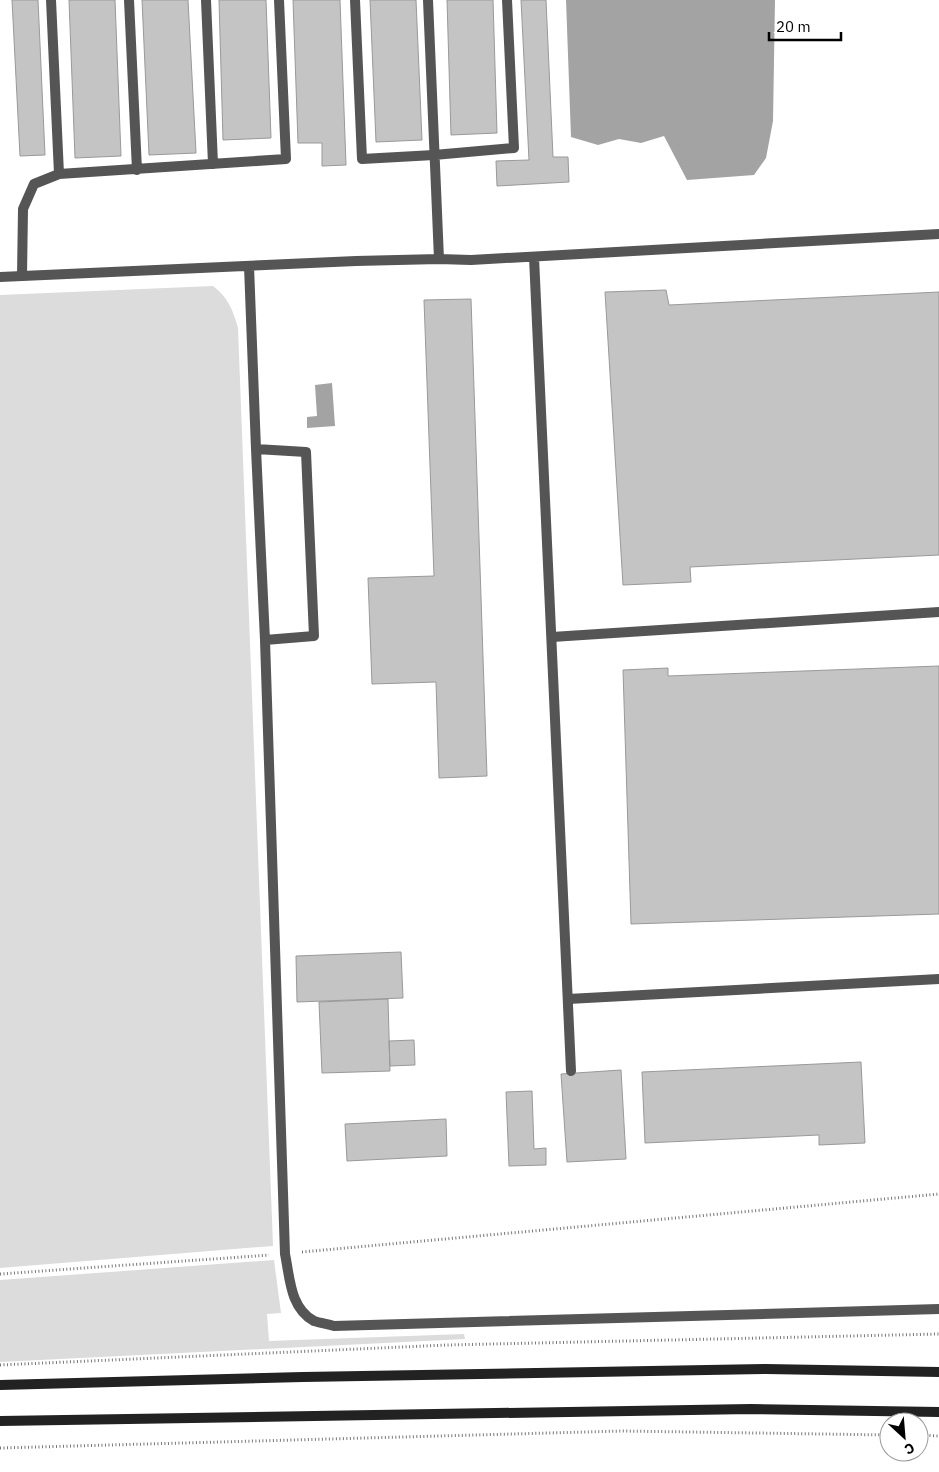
<svg xmlns="http://www.w3.org/2000/svg" width="939" height="1472" font-family="'IBM Plex Sans',sans-serif">
<style>
.green{fill:#dcdcdc}
.water{fill:#a3a3a3}
.building{fill:#c4c4c4;stroke:#999}
.lines{fill:none;stroke-linecap:round;stroke-linejoin:round}
.path{stroke:#777;stroke-width:3;stroke-dasharray:1 2.5;stroke-linecap:butt}
.lane{stroke:#555;stroke-width:10}
.secondary{stroke:#222;stroke-width:10}
</style>
<rect width="100%" height="100%" fill="#fff"/>
<path class="green" d="M213,286C228,297 233,310 238,328L273,1246L0,1268V295Z
M274,1260L281,1313L267,1314L269,1341L464,1334L465,1339L0,1362V1280Z"/>
<path class="water" d="M566,0H775L773,121L766,158L754,175L687,180L664,136L641,143L619,139L598,145L571,137Z
M332,383L335,426L307,428V417L317,416L315,385Z"/>
<path class="building" d="M12,0H38L45,155L20,156Z
M69,0H115L121,156L75,158Z
M142,0H188L196,153L149,155Z
M219,0H266L271,138L223,140Z
M293,0H340L346,165L322,166V143H298Z
M370,0H416L422,140L376,142Z
M447,0H493L497,133L451,135Z
M521,0H546L553,157H568L569,182L497,186L496,161L529,160Z
M666,290L669,305L939,292V555L690,567L691,582L623,585L605,292Z
M471,299L487,776L439,778L436,682L372,684L368,578L434,576L424,300Z
M939,666V914L631,924L623,670L668,668V676Z
M401,952L403,998L297,1002L296,956Z
M388,999L390,1071L322,1073L319,1002Z
M414,1040L415,1065L390,1066L389,1041Z
M861,1062L865,1143L819,1145V1135L645,1143L642,1072Z
M621,1070L626,1159L567,1162L561,1074Z
M532,1091L534,1149L546,1148V1165L509,1166L506,1092Z
M446,1119L447,1156L347,1161L345,1124Z"/>
<g class="lines">
<path class="path" d="M302,1252L939,1194
M0,1274L269,1255
M0,1365L447,1345L939,1334
M919,1435L939,1436
M0,1448L622,1431L889,1435"/>
<path class="lane" d="M51,0L59,174
M129,0L137,170
M206,0L213,164
M355,0L362,159L434,155L514,148L507,0
M428,0L439,259
M534,257L571,1071
M249,266L256,449L306,452L314,636L265,640
M22,276L23,209L34,184L59,174L286,159L279,0
M0,277L356,261L439,259L471,260L939,234
M256,449L265,640L285,1254C290,1278 290,1308 314,1321C320,1323 327,1324 334,1326L939,1309
M552,637L939,612
M568,999L939,979"/>
<path class="secondary" d="M0,1385L303,1377L766,1369L939,1372
M0,1421L751,1409L939,1412"/>
</g>
<g transform="translate(904 1437) rotate(154)"><circle r="24" fill="#ffffff" stroke="#999999"/>
<path d="M0-4L9 19L0 12L-9 19Z" fill="#000000"/>
<text y="-8" font-size="14" font-weight="bold" text-anchor="middle" fill="#000000">С</text>
</g>
<path d="M769 32v8h72v-8" fill="none" stroke="#000000" stroke-width="2.5"/>
<text x="776" y="32" font-size="15" fill="#000000" stroke="#ffffff" stroke-width="4" paint-order="stroke">20 m</text>
</svg>
